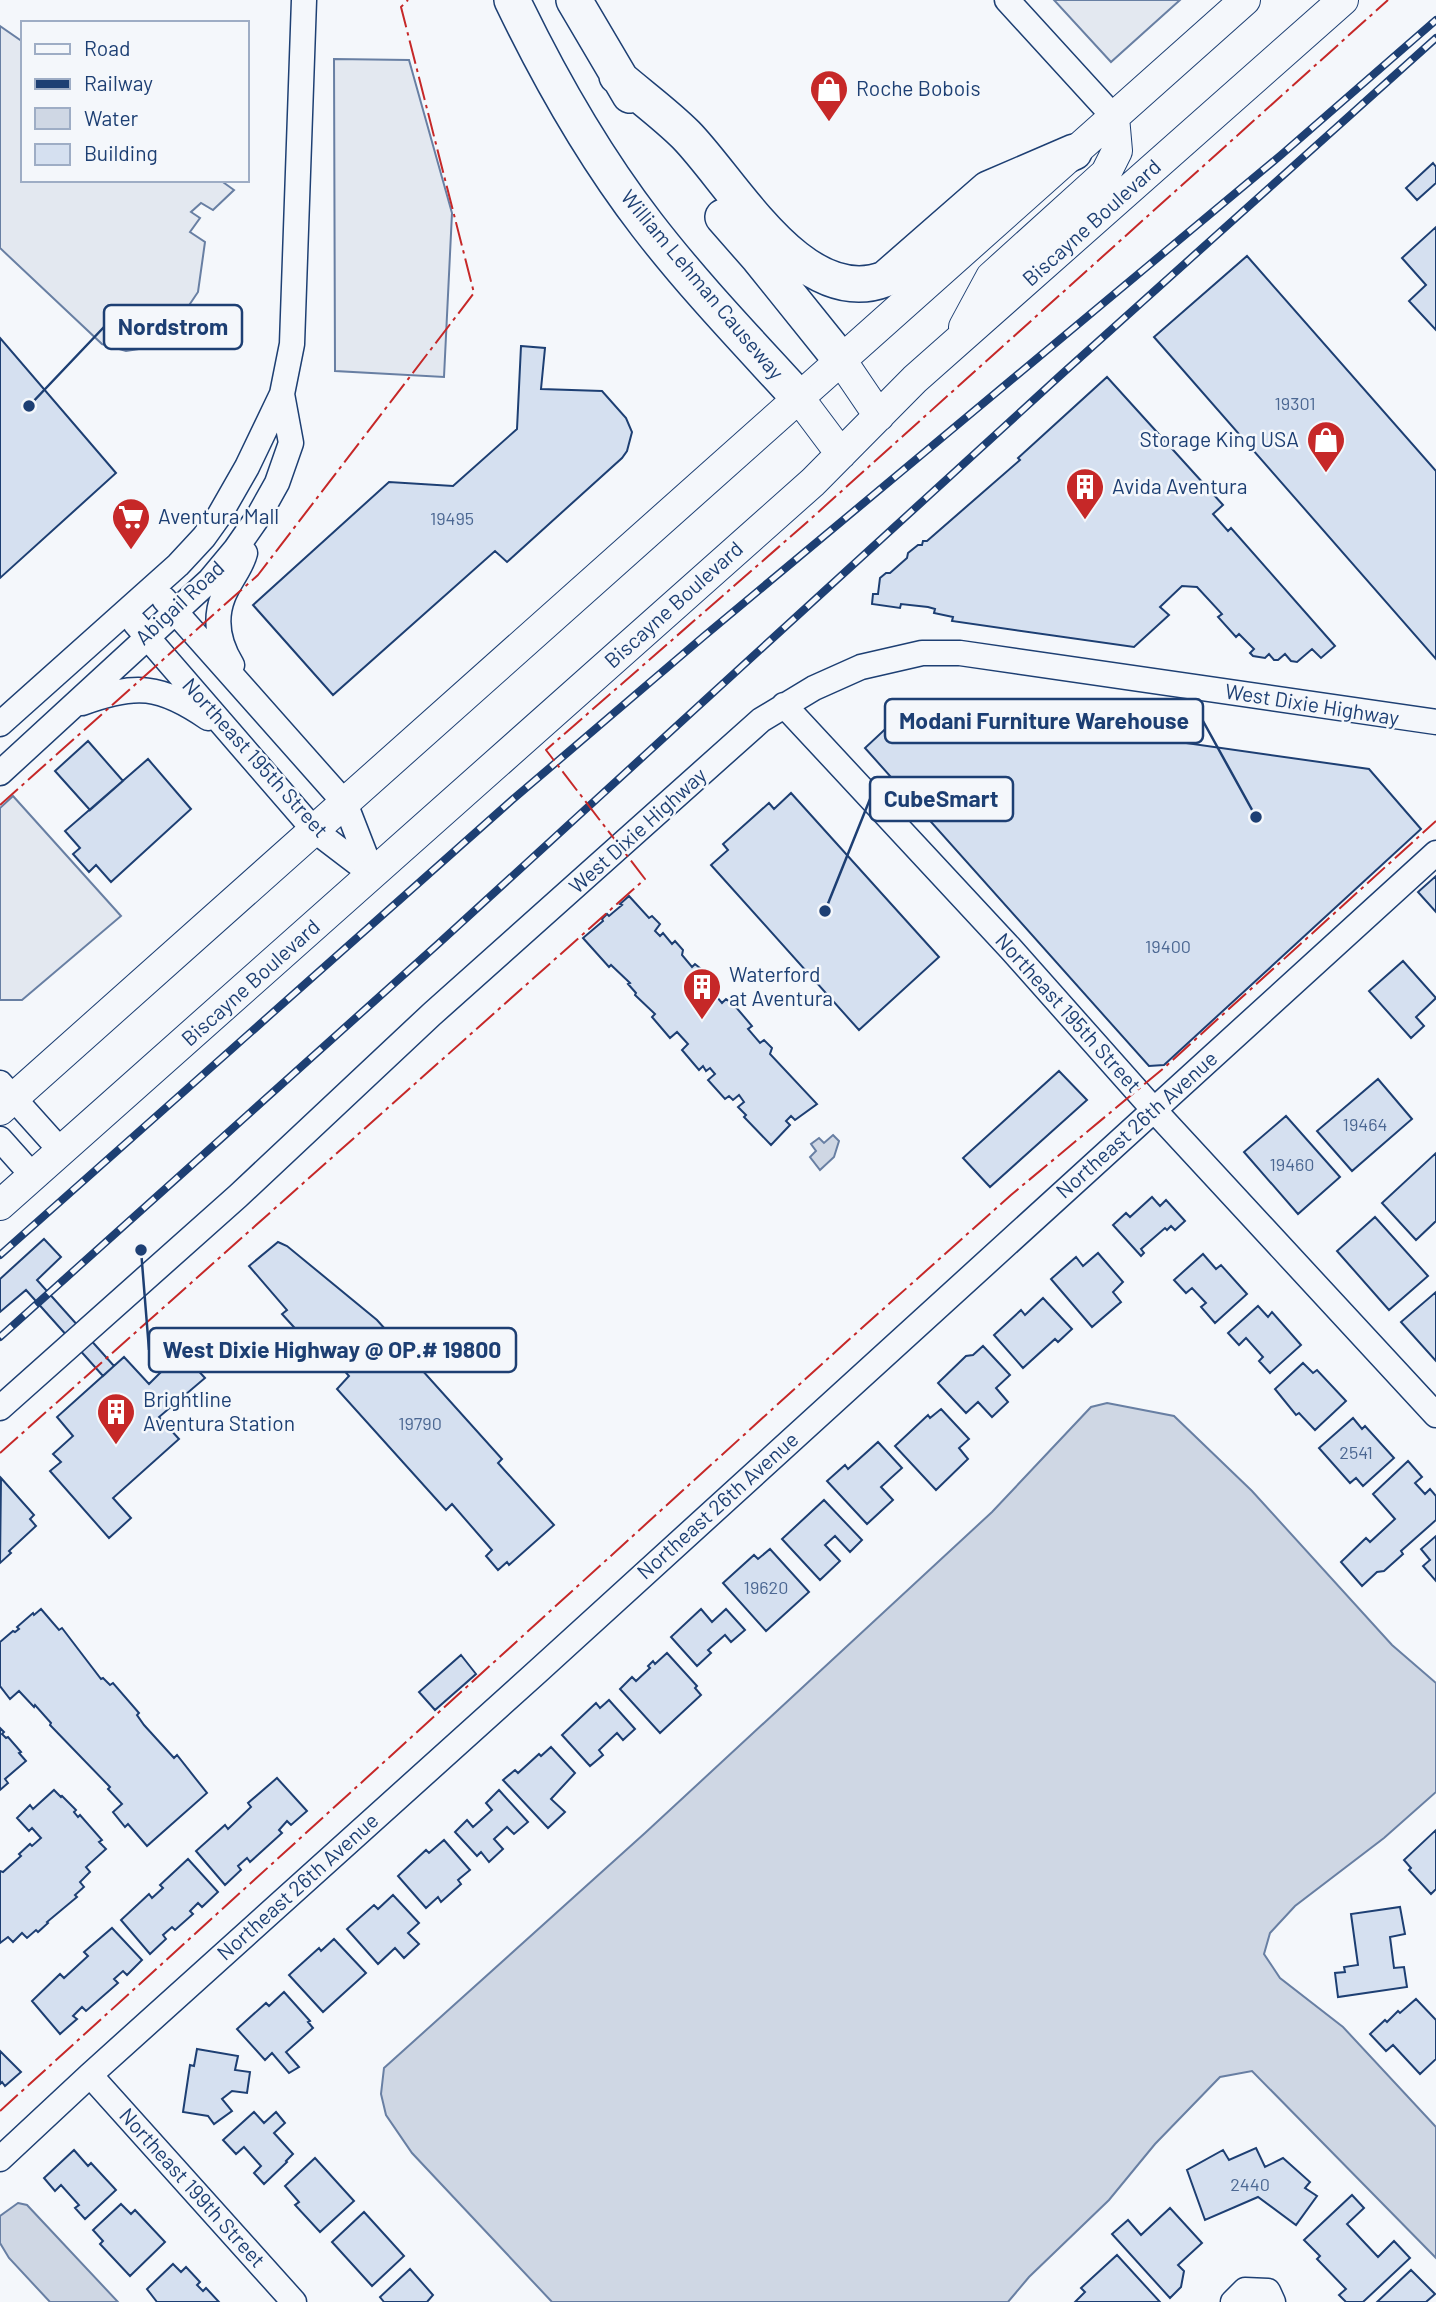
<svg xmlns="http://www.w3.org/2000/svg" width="1436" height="2302" font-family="Barlow,sans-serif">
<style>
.parking{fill:#e3e8f0;stroke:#687fa3;stroke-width:2}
.water{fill:#cfd7e4;stroke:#687fa3;stroke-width:2}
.building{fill:#d5e0f0;stroke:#1d3f73;stroke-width:2}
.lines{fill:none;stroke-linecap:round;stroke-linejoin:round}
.minor-casing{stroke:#1d3f73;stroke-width:27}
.major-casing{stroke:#1d3f73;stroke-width:32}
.highway-casing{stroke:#1d3f73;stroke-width:38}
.minor{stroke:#f4f7fb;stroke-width:24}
.major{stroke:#f4f7fb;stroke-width:30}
.highway{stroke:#f4f7fb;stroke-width:35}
.rail-casing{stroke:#1d3f73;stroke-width:8}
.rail{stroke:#f4f7fb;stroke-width:5;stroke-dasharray:16;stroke-linecap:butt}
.power{stroke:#c62828;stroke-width:2;stroke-dasharray:24 5 3.5 5;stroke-linecap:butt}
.labels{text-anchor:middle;stroke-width:5;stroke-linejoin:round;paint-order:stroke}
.number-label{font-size:18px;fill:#4b6792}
.poi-label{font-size:21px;fill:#1d3f73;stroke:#f4f7fb;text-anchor:start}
.street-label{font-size:21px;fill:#1d3f73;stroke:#f4f7fb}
.leader{fill:none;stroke:#1d3f73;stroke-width:2.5}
.callout-dot{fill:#1d3f73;stroke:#f4f7fb;stroke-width:2.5}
.callout{fill:#f4f7fb;stroke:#1d3f73;stroke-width:2.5}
.callout-label{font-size:23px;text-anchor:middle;font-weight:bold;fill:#1d3f73}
</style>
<rect width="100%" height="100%" fill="#f4f7fb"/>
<path class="parking" d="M1054,0H1180L1111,62Z
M0,26L23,42V180H220L234,190L213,210L201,203L191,212L200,218L190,232L205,242L198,292L175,326L145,348L126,351L102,344L0,248Z
M334,59L409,60L452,213L444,377L335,371Z
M13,796L121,916L22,1000H0V808Z"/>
<path class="water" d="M833,1135L839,1141L834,1157L820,1170L810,1157L816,1151L811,1144L819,1138L824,1143Z
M1107,1403L1174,1416L1252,1491L1392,1645L1436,1683V1792L1384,1838L1295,1906L1270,1933L1264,1954L1280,1978L1343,2027L1436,2127V2258L1252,2071L1220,2077L1155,2144L1109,2200L1029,2277L1008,2302H552L412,2153L386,2115L381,2094L384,2068L645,1833L992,1512L1091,1407Z
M18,2203L27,2205L118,2302H50L9,2258L0,2243V2216Z"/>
<path class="building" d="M1433,163L1436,167V183L1417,200L1406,188Z
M1436,227V330L1409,301L1426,285L1402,258Z
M1247,256L1436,471V659L1154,337Z
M0,338L116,473L0,578Z
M0,338L116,473L0,578Z
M521,346L545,348L541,389L602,391L626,418L632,432L627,451L622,458L507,562L495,551L333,695L253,605L389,482L453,486L517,429Z
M1107,377L1223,505L1213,514L1228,531L1231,528L1335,646L1321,658L1312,649L1297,662L1291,661L1285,654L1278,660H1274L1269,654L1265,658L1253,656L1250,653L1254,649L1239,634L1236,637L1218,617L1222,614L1197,587L1182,586L1160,607L1169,615L1134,647L952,621L953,617L934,613L935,609L928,607L901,604L900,608L872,604L873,594H878L880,578L886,573H890L907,558L908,553L918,545H922L923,541H927L1020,460L1018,458Z
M912,704L1369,769L1421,829L1164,1065L1149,1066L865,748Z
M88,741L123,781L90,810L55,771Z
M148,759L191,809L111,882L96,865L89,872L73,854L80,848L65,831Z
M791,793L939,957L859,1030L711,865L728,850L723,844L769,803L774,809Z
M1436,876V912L1418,892Z
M629,896L649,918L652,916L660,924L655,931L660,936L663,933L672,944L675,941L683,950L682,955L692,967L695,964L701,969L719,989L715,992L716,996L722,1003L726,999L735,1006L752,1026L748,1029L760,1043L764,1040L772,1048L770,1054L817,1104L795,1120L791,1116L786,1121L790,1125L771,1145L744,1117L746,1115L738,1107L744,1102L739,1095L733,1100L729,1096L725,1099L708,1080L715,1074L710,1068L706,1071L703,1066L699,1070L682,1050L688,1044L677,1032L670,1038L652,1017L655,1014L635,995L636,993L628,984L630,983L611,965L609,967L583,938L603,921L602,919L607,914L609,916L622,905L620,904Z
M1403,961L1436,998L1416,1017L1424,1026L1411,1038L1369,991Z
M1059,1071L1087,1100L990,1187L963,1158Z
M1378,1079L1412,1119L1352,1171L1317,1131Z
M1286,1116L1340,1177L1298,1214L1244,1152Z
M1436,1153V1221L1416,1240L1382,1203Z
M1152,1197L1160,1206L1166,1200L1185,1221L1175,1230L1171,1226L1167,1230L1165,1228L1141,1249L1144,1253L1141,1256L1113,1225L1126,1213L1130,1217Z
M1375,1217L1428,1276L1389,1310L1337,1251Z
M44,1239L61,1257L37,1280L114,1366L103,1376L26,1290L0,1312V1279Z
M278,1242L287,1246L377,1320L502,1459L498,1463L554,1525L509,1565L507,1562L498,1570L486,1556L492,1550L452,1504L446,1510L337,1389L349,1376L308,1330L302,1336L282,1314L287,1310L249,1266Z
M1098,1253L1123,1282L1113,1292L1121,1302L1092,1327L1051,1279L1076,1257L1083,1266Z
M1203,1254L1216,1269L1221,1265L1247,1294L1215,1323L1201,1307L1206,1303L1192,1288L1186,1293L1174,1280Z
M1436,1292V1361L1401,1322Z
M1043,1298L1072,1329L1058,1342L1055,1339L1023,1368L994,1335L1021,1310L1025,1315Z
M1258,1306L1268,1317L1272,1312L1301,1345L1270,1373L1259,1361L1263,1357L1246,1338L1239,1345L1228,1333Z
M983,1346L1010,1375L996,1388L1008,1402L992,1417L978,1402L966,1413L938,1383L966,1356L973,1355Z
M181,1352L205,1378L159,1417L179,1439L113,1498L131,1518L109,1538L50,1471L61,1462L53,1454L73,1436L57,1417L124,1357L149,1384Z
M1303,1363L1313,1373L1317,1370L1346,1401L1315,1430L1299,1413L1296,1415L1275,1389Z
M941,1409L969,1439L959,1448L968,1459L936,1490L895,1446L928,1415L930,1418Z
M1353,1418L1362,1429L1365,1426L1394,1458L1363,1486L1356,1478L1350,1483L1319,1448Z
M878,1442L902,1468L881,1487L893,1500L867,1524L827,1481L845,1465L848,1469Z
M1408,1461L1422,1477L1415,1483L1425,1494L1430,1489L1436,1496V1520L1401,1551L1403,1554L1384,1571L1377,1572L1362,1586L1341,1562L1366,1538L1370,1542L1395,1519L1373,1494Z
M1,1478L34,1515L30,1519L36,1526L9,1551L11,1553L0,1563Z
M824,1500L862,1540L850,1552L835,1536L825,1545L840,1561L820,1580L782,1539Z
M1436,1536V1581L1423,1566L1430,1560L1421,1549Z
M770,1549L809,1592L766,1631L723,1583L754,1555L758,1559Z
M41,1609L59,1630L62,1628L101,1679L103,1678L110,1685L113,1683L139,1713L137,1715L144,1725L174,1758L177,1755L207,1793L147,1846L128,1824L125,1827L113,1812L122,1804L108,1789L110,1787L50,1725L51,1723L35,1705L34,1707L19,1691L10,1699L0,1686V1642L13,1631L15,1632L19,1629L17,1627L33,1613L34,1615Z
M701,1609L712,1622L726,1609L745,1630L731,1642L725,1635L708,1650L711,1653L697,1666L671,1637Z
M667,1653L697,1686L695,1688L701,1695L660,1733L620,1689L632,1677L636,1681L650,1668L648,1666L653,1661L655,1664Z
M461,1655L476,1674L435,1710L419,1692Z
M609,1700L635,1729L623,1740L617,1733L599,1750L603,1755L590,1766L562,1735L596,1703L600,1708Z
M0,1728L4,1732L2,1734L6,1738L8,1737L21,1752L19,1753L26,1761L5,1779L8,1783L0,1790Z
M551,1747L575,1773L551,1799L565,1812L548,1828L503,1780L515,1770L518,1773L539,1754L541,1756Z
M277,1778L307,1811L291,1825L287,1821L279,1830L282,1833L250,1862L247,1858L238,1866L241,1870L225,1885L196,1851L225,1825L228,1829L251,1807L248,1803Z
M54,1790L61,1797L62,1796L76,1810L74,1812L78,1817L80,1815L102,1840L99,1842L106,1849L86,1867L90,1872L80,1882L84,1887L75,1895L77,1897L47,1922L48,1923L38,1932L36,1930L27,1938L22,1933L13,1942L8,1937L0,1943V1871L3,1872L21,1856L19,1854L30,1844L32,1846L41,1838L32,1828L29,1831L17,1818L30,1805L33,1809Z
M499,1790L528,1822L514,1834L507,1827L494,1839L503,1849L489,1862L481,1852L477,1856L455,1832L467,1820L473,1827L492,1810L486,1803Z
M1436,1830V1889L1431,1894L1409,1870L1411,1868L1404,1860Z
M444,1840L470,1870L458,1880L461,1884L441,1902L438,1897L426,1908L398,1876L426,1850L429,1853Z
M188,1859L218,1892L202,1907L198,1903L190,1911L193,1914L175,1930L172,1927L163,1935L166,1939L150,1954L121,1920L149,1894L152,1898L163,1888L160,1885Z
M393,1895L419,1923L408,1933L419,1944L404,1958L395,1948L378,1964L347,1929L374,1905L378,1909Z
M1400,1907L1405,1934L1390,1937L1394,1968L1404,1967L1407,1987L1338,1997L1335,1973L1345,1972L1344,1967L1358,1965L1351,1914Z
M112,1928L142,1960L127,1975L123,1971L114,1979L118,1983L86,2011L82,2007L73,2016L77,2019L60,2034L32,2001L60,1974L64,1978L88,1956L84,1952Z
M334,1939L366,1973L323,2012L289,1975L319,1948L321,1951Z
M284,1992L310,2021L308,2022L313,2028L286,2052L299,2067L289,2073L272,2053L265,2060L237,2029L266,2003L269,2006Z
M1416,1999L1436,2020V2059L1420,2074L1393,2045L1386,2051L1370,2034L1385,2020L1387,2022L1398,2011L1400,2013Z
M197,2049L238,2056L235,2070L250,2072L247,2093L232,2091L222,2099L232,2111L214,2124L208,2116L183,2112L190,2065L194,2066Z
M0,2051L21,2072L5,2086L2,2082L0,2084Z
M254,2112L264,2123L276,2112L285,2123L274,2133L293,2154L286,2161L287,2162L264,2184L254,2173L261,2166L244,2147L236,2154L223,2140Z
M1256,2148L1265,2167L1283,2158L1310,2182L1305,2188L1317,2196L1296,2225L1258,2197L1205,2220L1187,2170L1223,2150L1229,2160Z
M74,2150L88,2166L91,2163L116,2190L85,2219L75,2208L79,2205L61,2185L55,2191L44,2178Z
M315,2158L354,2201L320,2232L295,2205L299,2202L285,2186Z
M1352,2195L1364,2208L1347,2224L1378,2257L1394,2241L1410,2258L1363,2302H1346L1339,2295L1346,2289L1317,2259L1320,2256L1304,2240Z
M121,2204L131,2214L135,2210L165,2242L130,2276L100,2244L103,2241L93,2230Z
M1170,2208L1202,2243L1178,2265L1184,2271L1181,2287L1170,2298L1112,2234L1128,2220L1141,2235Z
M364,2212L404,2256L372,2286L332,2242Z
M1117,2255L1160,2302H1075L1085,2292L1081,2288Z
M173,2264L181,2272L186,2267L200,2282L197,2285L203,2291L206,2288L219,2302H157L147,2289Z
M410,2269L433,2295L427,2302H384L380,2297Z
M1411,2270L1435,2294L1426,2302H1377Z"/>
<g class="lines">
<defs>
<path id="minor" d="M1007,0L1114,117
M164,599L345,803L373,875
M135,623L314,830L373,875
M232,665C219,644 214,620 223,597C229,581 241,569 245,553
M82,703C136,683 160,685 208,718
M784,705L1010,948L1154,1110L1436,1415
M0,724L178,565L204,537L219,516L247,467L282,394L292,344L304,0
M0,773L210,580L235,550L258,517L277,483L291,443L282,394
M0,1083L61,1151
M0,1139L33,1176
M0,1408L238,1196L432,1014L761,720L814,688L861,667L922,653H960L1436,722
M90,2075L294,2302
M0,2159L90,2075L537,1672L1436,853
M1233,2302L1245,2290L1268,2291L1273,2302"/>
<path id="major" d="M964,327L991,277L1106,173L1117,151L1114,117
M841,360L879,416
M799,398L841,454
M0,1110L1245,0
M0,1205L813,482L915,379L1343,0"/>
<path id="highway" d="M512,0C550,79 593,155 647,225C694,286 747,341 799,398
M574,0L630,95
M617,76C640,96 665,114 686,135C733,183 803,311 885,279L988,189L1074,152
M723,217L759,258L841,360"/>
</defs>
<use href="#minor" class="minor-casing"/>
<use href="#major" class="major-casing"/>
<use href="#highway" class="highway-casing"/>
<use href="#minor" class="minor"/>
<use href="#major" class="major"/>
<use href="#highway" class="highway"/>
<defs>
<path id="rail" d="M0,1255L512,800L703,637L1281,155L1436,20
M0,1337L438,944L1063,373L1436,38"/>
</defs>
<use href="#rail" class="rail-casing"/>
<use href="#rail" class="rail"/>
<path class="power" d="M0,805L258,575L474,293L401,7L408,0
M0,1453L645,879L546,750L805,524L1388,0
M0,2111L844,1344L1011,1195L1165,1067L1436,821"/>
</g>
<defs>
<symbol id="shop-pin" viewBox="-11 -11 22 30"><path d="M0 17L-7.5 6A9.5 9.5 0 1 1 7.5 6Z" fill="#c62828" stroke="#f4f7fb"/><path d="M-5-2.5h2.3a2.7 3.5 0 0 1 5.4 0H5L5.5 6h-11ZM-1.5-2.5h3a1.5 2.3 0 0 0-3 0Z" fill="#fff"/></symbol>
<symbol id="building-pin" viewBox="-11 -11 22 30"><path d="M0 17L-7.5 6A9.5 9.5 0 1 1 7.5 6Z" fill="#c62828" stroke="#f4f7fb"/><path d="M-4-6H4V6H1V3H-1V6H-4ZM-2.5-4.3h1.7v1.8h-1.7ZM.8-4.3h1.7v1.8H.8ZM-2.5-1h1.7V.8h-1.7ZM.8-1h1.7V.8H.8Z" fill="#fff"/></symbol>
<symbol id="supermarket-pin" viewBox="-11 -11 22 30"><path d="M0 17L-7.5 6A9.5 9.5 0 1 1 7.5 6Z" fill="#c62828" stroke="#f4f7fb"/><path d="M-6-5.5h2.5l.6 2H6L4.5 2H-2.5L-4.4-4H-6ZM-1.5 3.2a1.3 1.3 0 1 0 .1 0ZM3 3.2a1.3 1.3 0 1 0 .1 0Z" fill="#fff"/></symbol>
</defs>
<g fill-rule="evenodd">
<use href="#shop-pin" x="807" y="67" width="44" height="60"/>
<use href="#shop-pin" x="1304" y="418" width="44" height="60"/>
<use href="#building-pin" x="1063" y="465" width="44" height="60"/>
<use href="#supermarket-pin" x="109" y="495" width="44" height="60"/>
<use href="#building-pin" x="680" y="965" width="44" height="60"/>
<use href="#building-pin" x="94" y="1390" width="44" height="60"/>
</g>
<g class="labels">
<g class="number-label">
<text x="1295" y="410">19301</text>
<text x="452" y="525">19495</text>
<text x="1168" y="953">19400</text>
<text x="1365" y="1131">19464</text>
<text x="1292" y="1171">19460</text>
<text x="420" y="1430">19790</text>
<text x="1356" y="1459">2541</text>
<text x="766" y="1594">19620</text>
<text x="1250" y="2191">2440</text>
</g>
<g class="poi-label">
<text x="856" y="96">Roche Bobois</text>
<text x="1299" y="447" text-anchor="end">Storage King USA</text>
<text x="1112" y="494">Avida Aventura</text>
<text x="158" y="524">Aventura Mall</text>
<text x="729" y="982">Waterford<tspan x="729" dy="24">at Aventura</tspan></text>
<text x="143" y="1407">Brightline<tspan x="143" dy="24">Aventura Station</tspan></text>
</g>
<g class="street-label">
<text transform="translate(1092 223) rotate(-42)" y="7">Biscayne Boulevard</text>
<text transform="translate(702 285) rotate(50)" y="7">William Lehman Causeway</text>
<text transform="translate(180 603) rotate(-43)" y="7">Abigail Road</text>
<text transform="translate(674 605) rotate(-42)" y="7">Biscayne Boulevard</text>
<text transform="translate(1312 705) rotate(9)" y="7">West Dixie Highway</text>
<text transform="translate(255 758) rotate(48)" y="7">Northeast 195th Street</text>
<text transform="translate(638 831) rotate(-42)" y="7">West Dixie Highway</text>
<text transform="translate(251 983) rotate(-42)" y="7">Biscayne Boulevard</text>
<text transform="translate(1068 1013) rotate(48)" y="7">Northeast 195th Street</text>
<text transform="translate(1137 1125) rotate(-42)" y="7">Northeast 26th Avenue</text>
<text transform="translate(718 1506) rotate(-42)" y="7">Northeast 26th Avenue</text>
<text transform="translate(298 1887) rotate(-42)" y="7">Northeast 26th Avenue</text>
<text transform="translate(192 2188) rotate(48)" y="7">Northeast 199th Street</text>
</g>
</g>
<path class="leader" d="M29 406L104 327M1256 817L1203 721M825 911L870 799M141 1250L149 1350"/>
<g class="callout-dot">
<circle cx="29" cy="406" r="7"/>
<circle cx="1256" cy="817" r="7"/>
<circle cx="825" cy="911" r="7"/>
<circle cx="141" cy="1250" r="7"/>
</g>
<g class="callout">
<rect x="104" y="305" width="138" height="44" rx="7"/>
<rect x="885" y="699" width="318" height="44" rx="7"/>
<rect x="870" y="777" width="143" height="44" rx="7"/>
<rect x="149" y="1328" width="367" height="44" rx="7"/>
</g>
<g class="callout-label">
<text x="173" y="335">Nordstrom</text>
<text x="1044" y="729">Modani Furniture Warehouse</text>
<text x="941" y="807">CubeSmart</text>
<text x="332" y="1358">West Dixie Highway @ OP.# 19800</text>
</g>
<rect x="21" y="21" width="228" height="161" fill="#f4f7fb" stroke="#9eadc5" stroke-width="2"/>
<rect x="35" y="44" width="35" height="10" fill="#f4f7fb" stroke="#9eadc5" stroke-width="2"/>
<text x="84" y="56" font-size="21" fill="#1d3f73">Road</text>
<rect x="35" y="79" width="35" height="10" fill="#1d3f73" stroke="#9eadc5" stroke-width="2"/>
<text x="84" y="91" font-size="21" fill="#1d3f73">Railway</text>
<rect x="35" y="108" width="35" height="21" fill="#cfd7e4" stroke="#9eadc5" stroke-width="2"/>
<text x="84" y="126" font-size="21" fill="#1d3f73">Water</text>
<rect x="35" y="144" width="35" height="21" fill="#d5e0f0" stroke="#9eadc5" stroke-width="2"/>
<text x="84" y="161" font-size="21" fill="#1d3f73">Building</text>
</svg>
